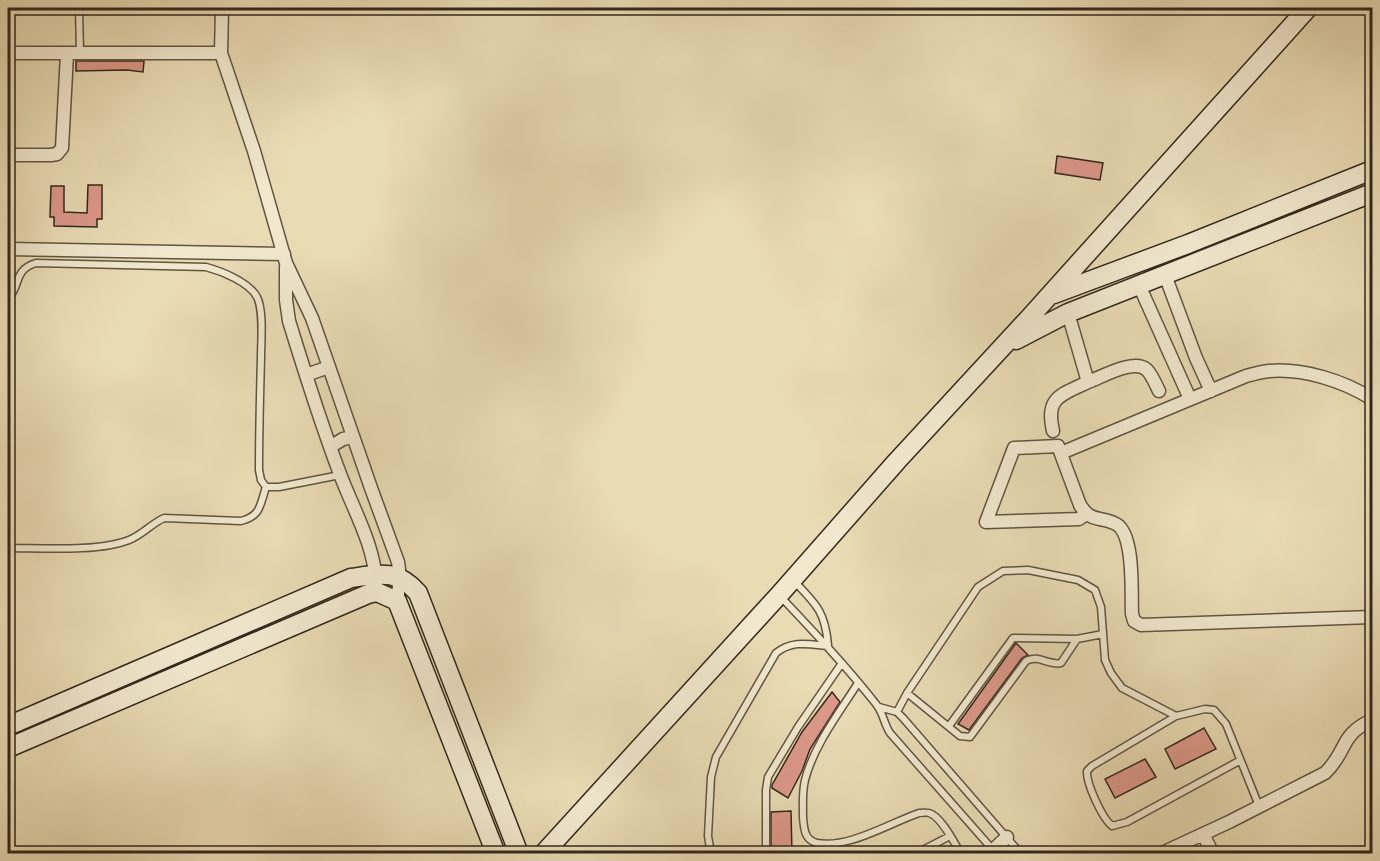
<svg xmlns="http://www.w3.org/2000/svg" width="1380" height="861" font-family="'Gentium Book Plus',serif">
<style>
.building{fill:#dc9889;stroke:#32291c;stroke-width:1.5}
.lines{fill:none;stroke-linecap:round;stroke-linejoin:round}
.lane-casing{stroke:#605642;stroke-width:9}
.street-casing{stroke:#605642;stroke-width:15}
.secondary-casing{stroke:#32291c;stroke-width:21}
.lane{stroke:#f1e8ce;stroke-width:6}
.street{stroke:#f1e8ce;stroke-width:12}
.secondary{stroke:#f1e8ce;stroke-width:18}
</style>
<rect width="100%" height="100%" fill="#e9dbb4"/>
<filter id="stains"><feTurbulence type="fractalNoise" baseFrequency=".00333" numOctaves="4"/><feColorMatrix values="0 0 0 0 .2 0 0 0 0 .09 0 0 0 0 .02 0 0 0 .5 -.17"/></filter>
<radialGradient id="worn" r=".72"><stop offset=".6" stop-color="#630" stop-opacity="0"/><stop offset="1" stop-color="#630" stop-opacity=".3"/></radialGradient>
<path class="building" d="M76,61H144L143,72L127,70L76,71Z
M1057,156L1103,163L1100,180L1055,173Z
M88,185H102V219H97V227L54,226V217H50L51,186H64V212L87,213Z
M1016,643L1028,655L1022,658L969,730L958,724Z
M832,692L840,702L810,749L802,771L788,798L772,788V785L802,732Z
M1204,728L1216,749L1175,769L1165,749Z
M1145,759L1156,777L1115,798L1105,779Z
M791,811L792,854H771V812Z"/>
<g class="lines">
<defs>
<path id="lane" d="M79,8L80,53
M8,299C21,286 13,270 36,263L206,267C221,271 249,282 257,297C264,311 261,342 261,357C260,395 259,432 259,470L261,480L266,487
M266,487H279L340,475
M8,548C41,548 99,552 129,540C142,535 151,524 164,518L241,521C261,516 260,505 266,487
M793,580C816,604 825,611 828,645
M780,596C813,631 846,666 876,704C883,712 884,724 890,733L994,851
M858,683C839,713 814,745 805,780C802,792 803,805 803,817C804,828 804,840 817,843C848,849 890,823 919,813C920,813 928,812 929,813C941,816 955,844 961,854
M907,693L960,736L970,737L1026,661C1039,654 1048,666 1061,663L1077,639
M879,707L897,712L903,718L1021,854
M897,712L907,693L978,587L1003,571L1028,570L1078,580L1095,590L1101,607L1105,660L1111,673L1122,688L1176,716L1205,709L1214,710L1226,724L1259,806
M1176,716L1092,766L1087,771C1086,783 1102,818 1112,826L1127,822L1239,761
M949,726L1013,638L1077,639L1103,634
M711,854L708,836L711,777L716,757L776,653C792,640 808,644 828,646
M764,854L766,846V790L768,777L798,727L842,663
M915,854L950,836"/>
<path id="street" d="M222,8L221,53L254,151L286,263L312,318L371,488L398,562L400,578L397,601
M8,53H221
M8,155H51L57,154L62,148L67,54
M8,249L284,254
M286,267V300L289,321C305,373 321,424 340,474C353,509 374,544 376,582
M1165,275L1196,358L1211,391
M1139,285L1190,399
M306,375L329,367
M1088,382C1102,377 1134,358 1147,370C1152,375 1156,385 1159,391
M1053,431C1045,397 1061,395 1088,382L1068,313
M330,447L343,439L353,437
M1061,453L1246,376C1253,374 1261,372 1269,371C1303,368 1344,381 1372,399
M1086,514L1079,519L986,522L1014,448L1058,446L1080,505C1091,523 1101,516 1116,524C1135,534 1131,594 1132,614L1134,621L1141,625L1372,617
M1203,834L1213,854
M993,850L1007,837
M1160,854L1229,822L1325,773C1348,751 1339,735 1372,720"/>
<path id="secondary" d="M1054,294L1188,244L1372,170
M1016,340L1068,313L1372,193
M8,726L351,578C381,574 397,569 418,593L519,854
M8,748L368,594L377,592L397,601L496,854
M543,854L779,595L897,461L1030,317L1308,8"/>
</defs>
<use href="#lane" class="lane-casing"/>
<use href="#street" class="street-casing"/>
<use href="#secondary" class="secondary-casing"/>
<use href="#lane" class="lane"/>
<use href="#street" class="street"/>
<use href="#secondary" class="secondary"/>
</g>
<rect width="1380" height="861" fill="none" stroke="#e9dbb4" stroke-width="30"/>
<rect x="9" y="9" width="1362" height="843" fill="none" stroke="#32291c" stroke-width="3"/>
<rect x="15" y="15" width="1350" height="831" fill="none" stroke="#32291c" stroke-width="1.5"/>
<rect width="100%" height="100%" filter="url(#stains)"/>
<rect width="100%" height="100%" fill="url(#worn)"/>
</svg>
